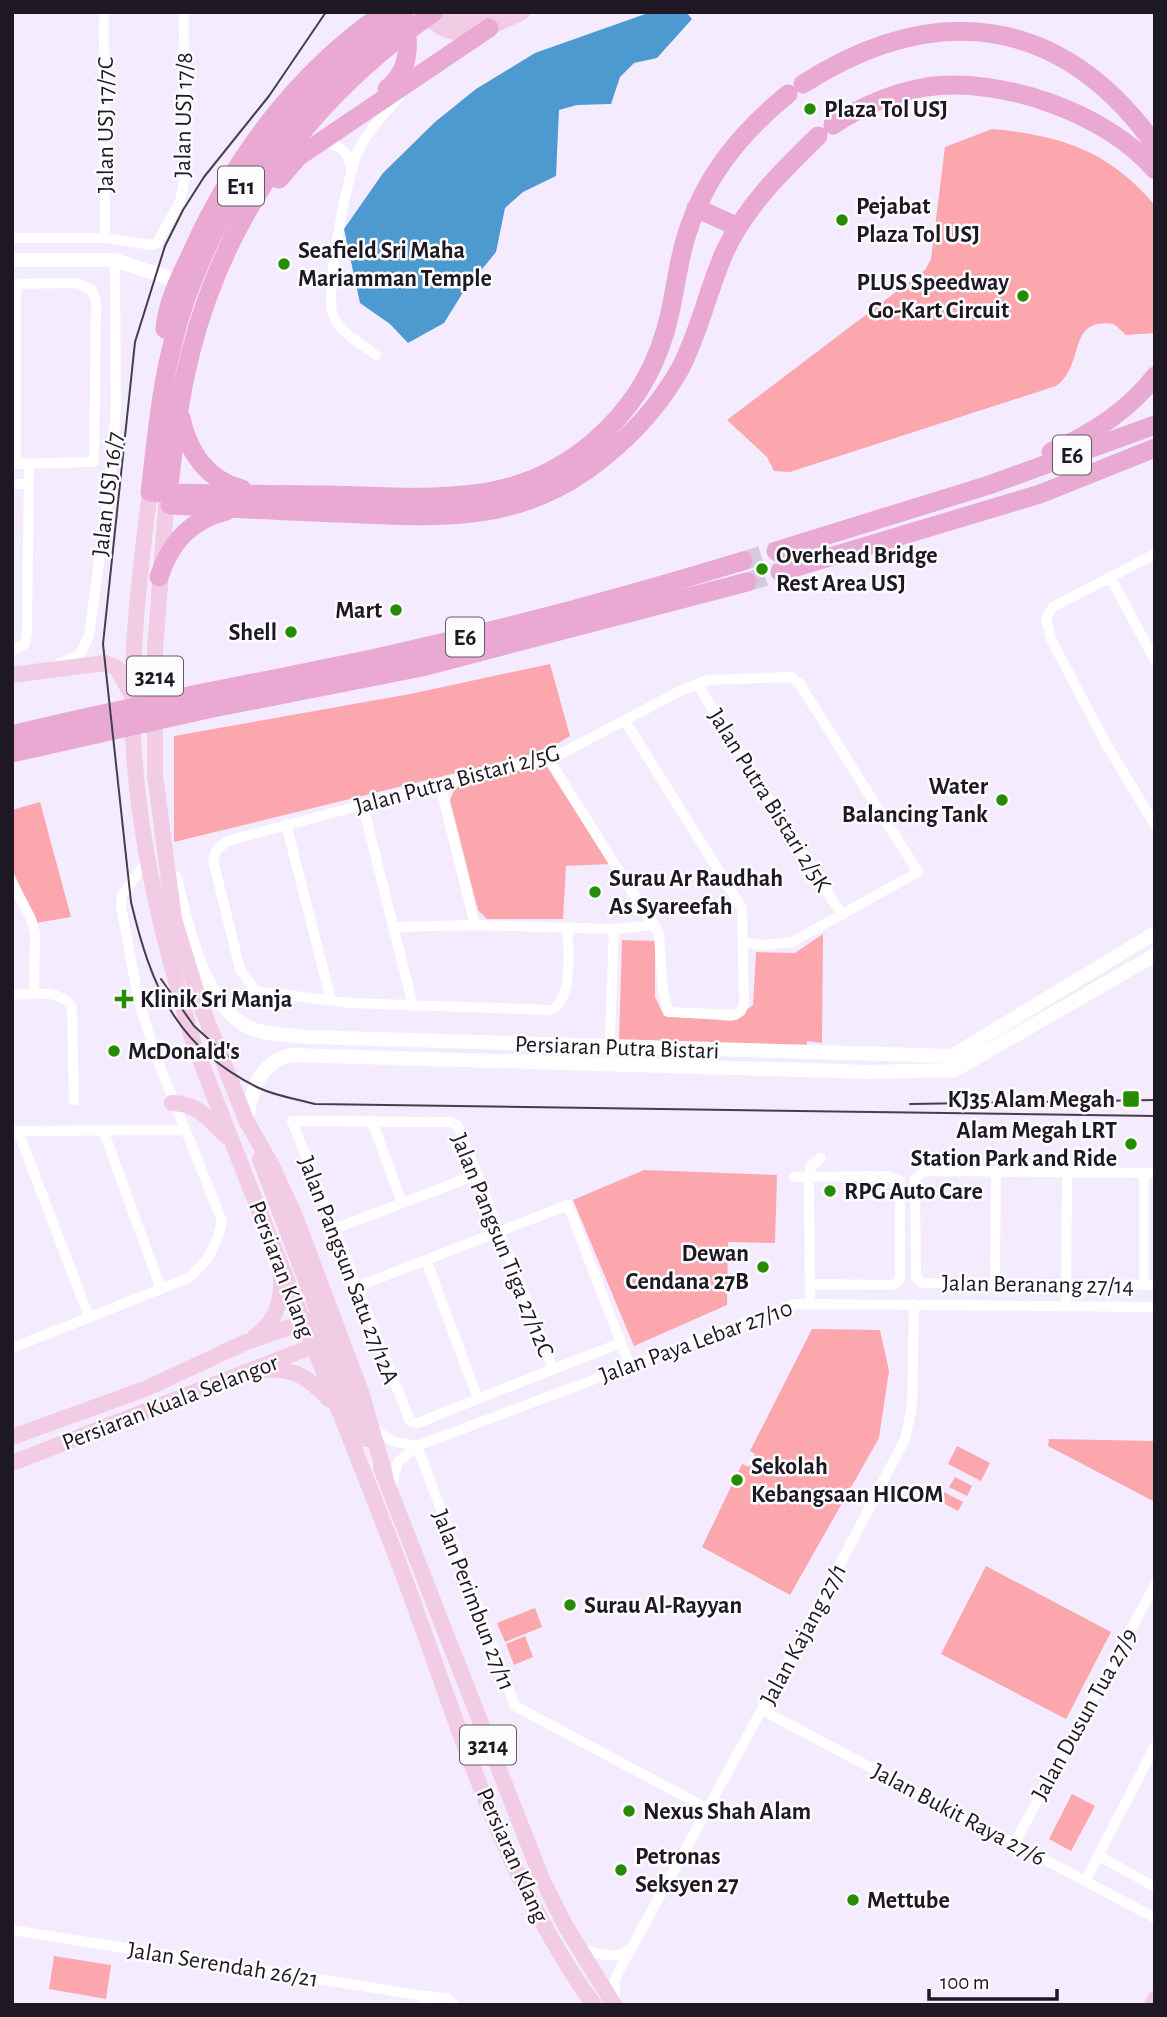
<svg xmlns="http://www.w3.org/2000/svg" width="1167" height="2017" font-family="'Alegreya Sans',sans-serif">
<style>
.green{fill:#fca6ae}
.water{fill:#4c9acf}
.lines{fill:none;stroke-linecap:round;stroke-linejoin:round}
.highway-tunnel{stroke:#d4cbde;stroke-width:19;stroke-dasharray:19 10;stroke-linecap:butt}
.street{stroke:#fff;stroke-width:10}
.secondary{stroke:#fff;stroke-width:14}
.primary{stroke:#f2cbe4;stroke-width:16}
.highway{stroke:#e9a9d2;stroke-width:19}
.tram{stroke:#453e4c;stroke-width:2}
.poi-dot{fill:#268c05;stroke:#fcfcfc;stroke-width:2.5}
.labels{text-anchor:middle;stroke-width:5;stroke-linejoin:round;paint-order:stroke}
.shield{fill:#fcfcfc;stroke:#615c65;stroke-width:2}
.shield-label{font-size:23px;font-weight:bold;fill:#1e1824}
.poi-label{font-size:24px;font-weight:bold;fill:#1e1824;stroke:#fcfcfc;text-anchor:start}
.street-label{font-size:24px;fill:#1e1824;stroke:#fcfcfc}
</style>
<rect width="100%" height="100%" fill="#f4ebff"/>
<path class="green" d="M992,129C1060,135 1109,151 1154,204L1155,333L1126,335L1114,324C1066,316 1086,365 1056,386L790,472L774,471L767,457L727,420L925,270L931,259L945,147Z
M550,664L570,736L545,751L174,842V736L410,694Z
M546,764L609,864L566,866L563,919H487L478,910L450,800L455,788L498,774Z
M40,802L71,917L36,923L12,869V810Z
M823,934L822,1043L807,1041L806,1048L619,1043L622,940L655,941V997L664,1016L732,1021L753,1005L756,952L795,953Z
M644,1170L777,1175L775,1243L728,1242L727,1305L634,1346L573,1200Z
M812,1329L880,1330L889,1371L879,1438L790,1595L702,1547L742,1464L749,1467L755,1454L750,1451Z
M1049,1439L1155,1441V1502L1048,1446Z
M957,1446L990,1463L981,1481L948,1464Z
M955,1477L972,1486L967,1496L949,1487Z
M944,1492L963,1502L958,1511L939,1501Z
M986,1566L1111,1632L1066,1719L941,1654Z
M535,1608L542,1627L505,1642L497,1623Z
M525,1636L533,1657L514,1665L506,1644Z
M1072,1794L1095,1806L1071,1851L1049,1839Z
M54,1956L111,1965L106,1999L49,1989Z"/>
<path class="water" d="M686,12L692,19L657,58L634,63L620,77L611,104L577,105L559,110L556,176L523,192L505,208L496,252L462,294L444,323L408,343L390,324L360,303L344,229L383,173L435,122L476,89L535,53L648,13Z"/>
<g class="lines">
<path class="highway-tunnel" d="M743,561L776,551
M747,582L780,572"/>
<path class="street" d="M104,12L105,238
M323,141C343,147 348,151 352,171
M12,238H105L152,245L157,243L180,201L185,176L184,12
M12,284L77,283L92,290L96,301L94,462L12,464
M16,284V464
M376,355C361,344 340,333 333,315C324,294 348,168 360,147C371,128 385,112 400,96
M12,484H28
M1155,554L1053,607L1046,619L1051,639L1105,742L1155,825
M1110,577L1155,660
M12,651L25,644L27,633L29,464
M60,663L80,655L89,635L112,467L116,407L115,260
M697,684L842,915
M549,760L659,934L663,992L669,1012L735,1015L741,1011L744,1002L742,908L625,721
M440,785L475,925
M363,806L413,1006
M286,824L331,1000
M12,882L31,919L35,933L34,994
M394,927L475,925L614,929L655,925
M568,927C567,950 575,998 551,1010L350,1003L255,991L240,969L213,860L216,851L227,841L497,769L549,760L684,689L708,680L791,677L799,683L918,872L792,942L764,945L744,943
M12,995C33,994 59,988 72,1007L74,1100
M609,1064L614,929
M372,1121L402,1203
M103,1130L161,1289
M12,1131L184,1130
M18,1131L89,1317
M1155,1173L925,1171L915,1178L916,1277L921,1283L1155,1285
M794,1177L887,1176L900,1181V1280L893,1285L810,1284
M334,1229L476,1175
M426,1260L478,1399
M995,1283L996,1171
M1144,1285V1173
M356,1287L568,1205L629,1364
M810,1303L809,1176L811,1166L821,1158
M1066,1306L1067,1172
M12,1348L188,1278C209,1261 216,1247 222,1221L157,1059L139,1003L121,906L122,895L147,861
M553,1369L458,1126L451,1122L292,1121L410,1421L418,1423C485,1396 553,1369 621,1343
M373,1427L392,1441L417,1446
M417,1446L515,1706L708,1809
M391,1488L398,1462L417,1446L794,1304L1155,1307
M762,1710L1155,1918
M1014,1844L1155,1585
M1099,1856L1155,1887
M1085,1881L1155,1746
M12,1930L418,1995L432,2005
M580,1948C596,1954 616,1961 631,1948
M418,1995L447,1998L454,2005
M615,2002V1980L620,1969L820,1603L905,1439L912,1407L914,1304"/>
<path class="secondary" d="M12,260H115L178,281
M175,878C186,924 205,1017 259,1031C274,1035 292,1035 308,1037L952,1056L1155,933
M246,1120C252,1091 259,1061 292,1055L870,1072L955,1070L1155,955"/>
<path class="primary" d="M422,12C456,48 483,30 522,12
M441,12C457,26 480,21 497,12
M150,492C141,559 133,631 132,699C132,816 160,932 194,1044C260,1217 332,1388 398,1561C455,1711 499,1874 594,2005
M167,494L155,649V776L174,919L200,1003L246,1120L272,1166L295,1216L361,1392L385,1475
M12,675L105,663L117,668L131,694
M172,1103C198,1103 209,1120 226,1136
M260,1159L366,1439
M255,1336C277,1321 284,1297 280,1270
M267,1370C296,1368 309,1379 329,1399
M12,1437L145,1389L244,1343L313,1319
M12,1463L321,1343
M381,1468L542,1879L565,1925L614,2005
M1152,2005L1155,1999"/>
<path class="highway" d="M404,12C293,93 202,215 171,350C160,396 156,444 150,492C210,495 271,494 331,495C378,496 427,500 474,494C564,484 640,418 665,332C674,303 676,273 684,244C701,181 738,135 788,94
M803,84C935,0 1061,14 1155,145
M387,89C408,72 411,47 404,22
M833,125C862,106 892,93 926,87C1000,76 1107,113 1155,170
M279,179L298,157L489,28
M696,208L738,227
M165,329C167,303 180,277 191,254C233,160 296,74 381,15
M181,418C188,452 207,480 242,489
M1051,452C1090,435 1129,410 1155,376
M168,493C174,445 179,397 191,351C228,207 313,96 434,12
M170,505C227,508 283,511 339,513C449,518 530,525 617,446C641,425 664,397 680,369C700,331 708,289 725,251C746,206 783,170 818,136
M776,551L989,485L1155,425
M780,572L1040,494L1155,448
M159,577C170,543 190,520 226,511
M12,735C136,704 261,683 385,656C505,629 625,597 743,561
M12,753L208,709L422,667L747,582"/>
<path class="tram" d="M326,12L269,96L204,177L183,210L165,246L135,342L103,644L131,902C151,986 176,1048 259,1088C276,1096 297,1099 315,1104L1155,1116
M161,979L194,1026L232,1060
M910,1104L1155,1100"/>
</g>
<g class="poi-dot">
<circle cx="810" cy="109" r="7"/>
<circle cx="842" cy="220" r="7"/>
<circle cx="284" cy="264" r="7"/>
<circle cx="1023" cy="296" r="7"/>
<circle cx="762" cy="569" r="7"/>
<circle cx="396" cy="610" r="7"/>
<circle cx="291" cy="632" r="7"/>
<circle cx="1002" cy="800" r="7"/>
<circle cx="595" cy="892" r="7"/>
<path d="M120.5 988.5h7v7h7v7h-7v7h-7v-7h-7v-7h7z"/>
<circle cx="114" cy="1051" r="7"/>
<rect x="1122" y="1090" width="18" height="18" rx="3.5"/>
<circle cx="1131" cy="1144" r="7"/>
<circle cx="830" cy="1191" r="7"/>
<circle cx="763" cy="1267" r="7"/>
<circle cx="737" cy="1480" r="7"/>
<circle cx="570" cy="1605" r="7"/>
<circle cx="629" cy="1811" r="7"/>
<circle cx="621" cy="1870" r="7"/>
<circle cx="853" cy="1900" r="7"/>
</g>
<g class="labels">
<g class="shield">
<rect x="218" y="166.5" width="46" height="39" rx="5"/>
<rect x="1053" y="435.5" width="38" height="39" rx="5"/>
<rect x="446" y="617.5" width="38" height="39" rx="5"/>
<rect x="127" y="656.5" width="56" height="39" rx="5"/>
<rect x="460" y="1725.5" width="56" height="39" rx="5"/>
</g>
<g class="shield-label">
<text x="241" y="194">E11</text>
<text x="1072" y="463">E6</text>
<text x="465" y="645">E6</text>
<text x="155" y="684">3214</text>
<text x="488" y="1753">3214</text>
</g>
<g class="poi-label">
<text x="824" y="117">Plaza Tol USJ</text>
<text x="856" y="214">Pejabat<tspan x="856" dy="28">Plaza Tol USJ</tspan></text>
<text x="298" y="258">Seafield Sri Maha<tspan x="298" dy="28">Mariamman Temple</tspan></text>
<text x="1009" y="290" text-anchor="end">PLUS Speedway<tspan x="1009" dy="28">Go-Kart Circuit</tspan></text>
<text x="776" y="563">Overhead Bridge<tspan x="776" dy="28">Rest Area USJ</tspan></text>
<text x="382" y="618" text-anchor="end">Mart</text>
<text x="277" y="640" text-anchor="end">Shell</text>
<text x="988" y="794" text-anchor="end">Water<tspan x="988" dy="28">Balancing Tank</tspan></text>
<text x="609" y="886">Surau Ar Raudhah<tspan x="609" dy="28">As Syareefah</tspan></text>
<text x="140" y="1007">Klinik Sri Manja</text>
<text x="128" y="1059">McDonald's</text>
<text x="1115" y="1107" text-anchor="end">KJ35 Alam Megah</text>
<text x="1117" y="1138" text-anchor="end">Alam Megah LRT<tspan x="1117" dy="28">Station Park and Ride</tspan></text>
<text x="844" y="1199">RPG Auto Care</text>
<text x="749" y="1261" text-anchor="end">Dewan<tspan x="749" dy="28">Cendana 27B</tspan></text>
<text x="751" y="1474">Sekolah<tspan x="751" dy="28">Kebangsaan HICOM</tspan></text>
<text x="584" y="1613">Surau Al-Rayyan</text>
<text x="643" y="1819">Nexus Shah Alam</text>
<text x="635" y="1864">Petronas<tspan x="635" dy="28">Seksyen 27</tspan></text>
<text x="867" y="1908">Mettube</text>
</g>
<g class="street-label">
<text transform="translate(183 115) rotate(-89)" y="8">Jalan USJ 17/8</text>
<text transform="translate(105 125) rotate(-90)" y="8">Jalan USJ 17/7C</text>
<text transform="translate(107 494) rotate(-83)" y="8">Jalan USJ 16/7</text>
<text transform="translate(457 779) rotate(-15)" y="8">Jalan Putra Bistari 2/5G</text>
<text transform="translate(770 800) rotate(58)" y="8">Jalan Putra Bistari 2/5K</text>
<text transform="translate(617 1047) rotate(2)" y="8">Persiaran Putra Bistari</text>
<text transform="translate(503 1245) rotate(68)" y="8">Jalan Pangsun Tiga 27/12C</text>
<text transform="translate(282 1269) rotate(69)" y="8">Persiaran Klang</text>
<text transform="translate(349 1270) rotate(69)" y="8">Jalan Pangsun Satu 27/12A</text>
<text transform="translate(1038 1284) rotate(1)" y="8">Jalan Beranang 27/14</text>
<text transform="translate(696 1341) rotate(-20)" y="8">Jalan Paya Lebar 27/10</text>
<text transform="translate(170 1402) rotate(-21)" y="8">Persiaran Kuala Selangor</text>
<text transform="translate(474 1600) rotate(69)" y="8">Jalan Perimbun 27/11</text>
<text transform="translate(803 1634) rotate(-62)" y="8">Jalan Kajang 27/1</text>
<text transform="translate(1084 1714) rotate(-61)" y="8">Jalan Dusun Tua 27/9</text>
<text transform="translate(959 1814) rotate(28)" y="8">Jalan Bukit Raya 27/6</text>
<text transform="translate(513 1855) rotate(66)" y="8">Persiaran Klang</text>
<text transform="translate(223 1964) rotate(9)" y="8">Jalan Serendah 26/21</text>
</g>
</g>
<rect width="1167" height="2017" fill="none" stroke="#1e1824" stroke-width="28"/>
<path d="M929 1989v10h128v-10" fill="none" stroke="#1e1824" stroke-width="3.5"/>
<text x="940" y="1989" font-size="21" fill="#1e1824" stroke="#fcfcfc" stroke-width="5" paint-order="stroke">100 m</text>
</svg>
